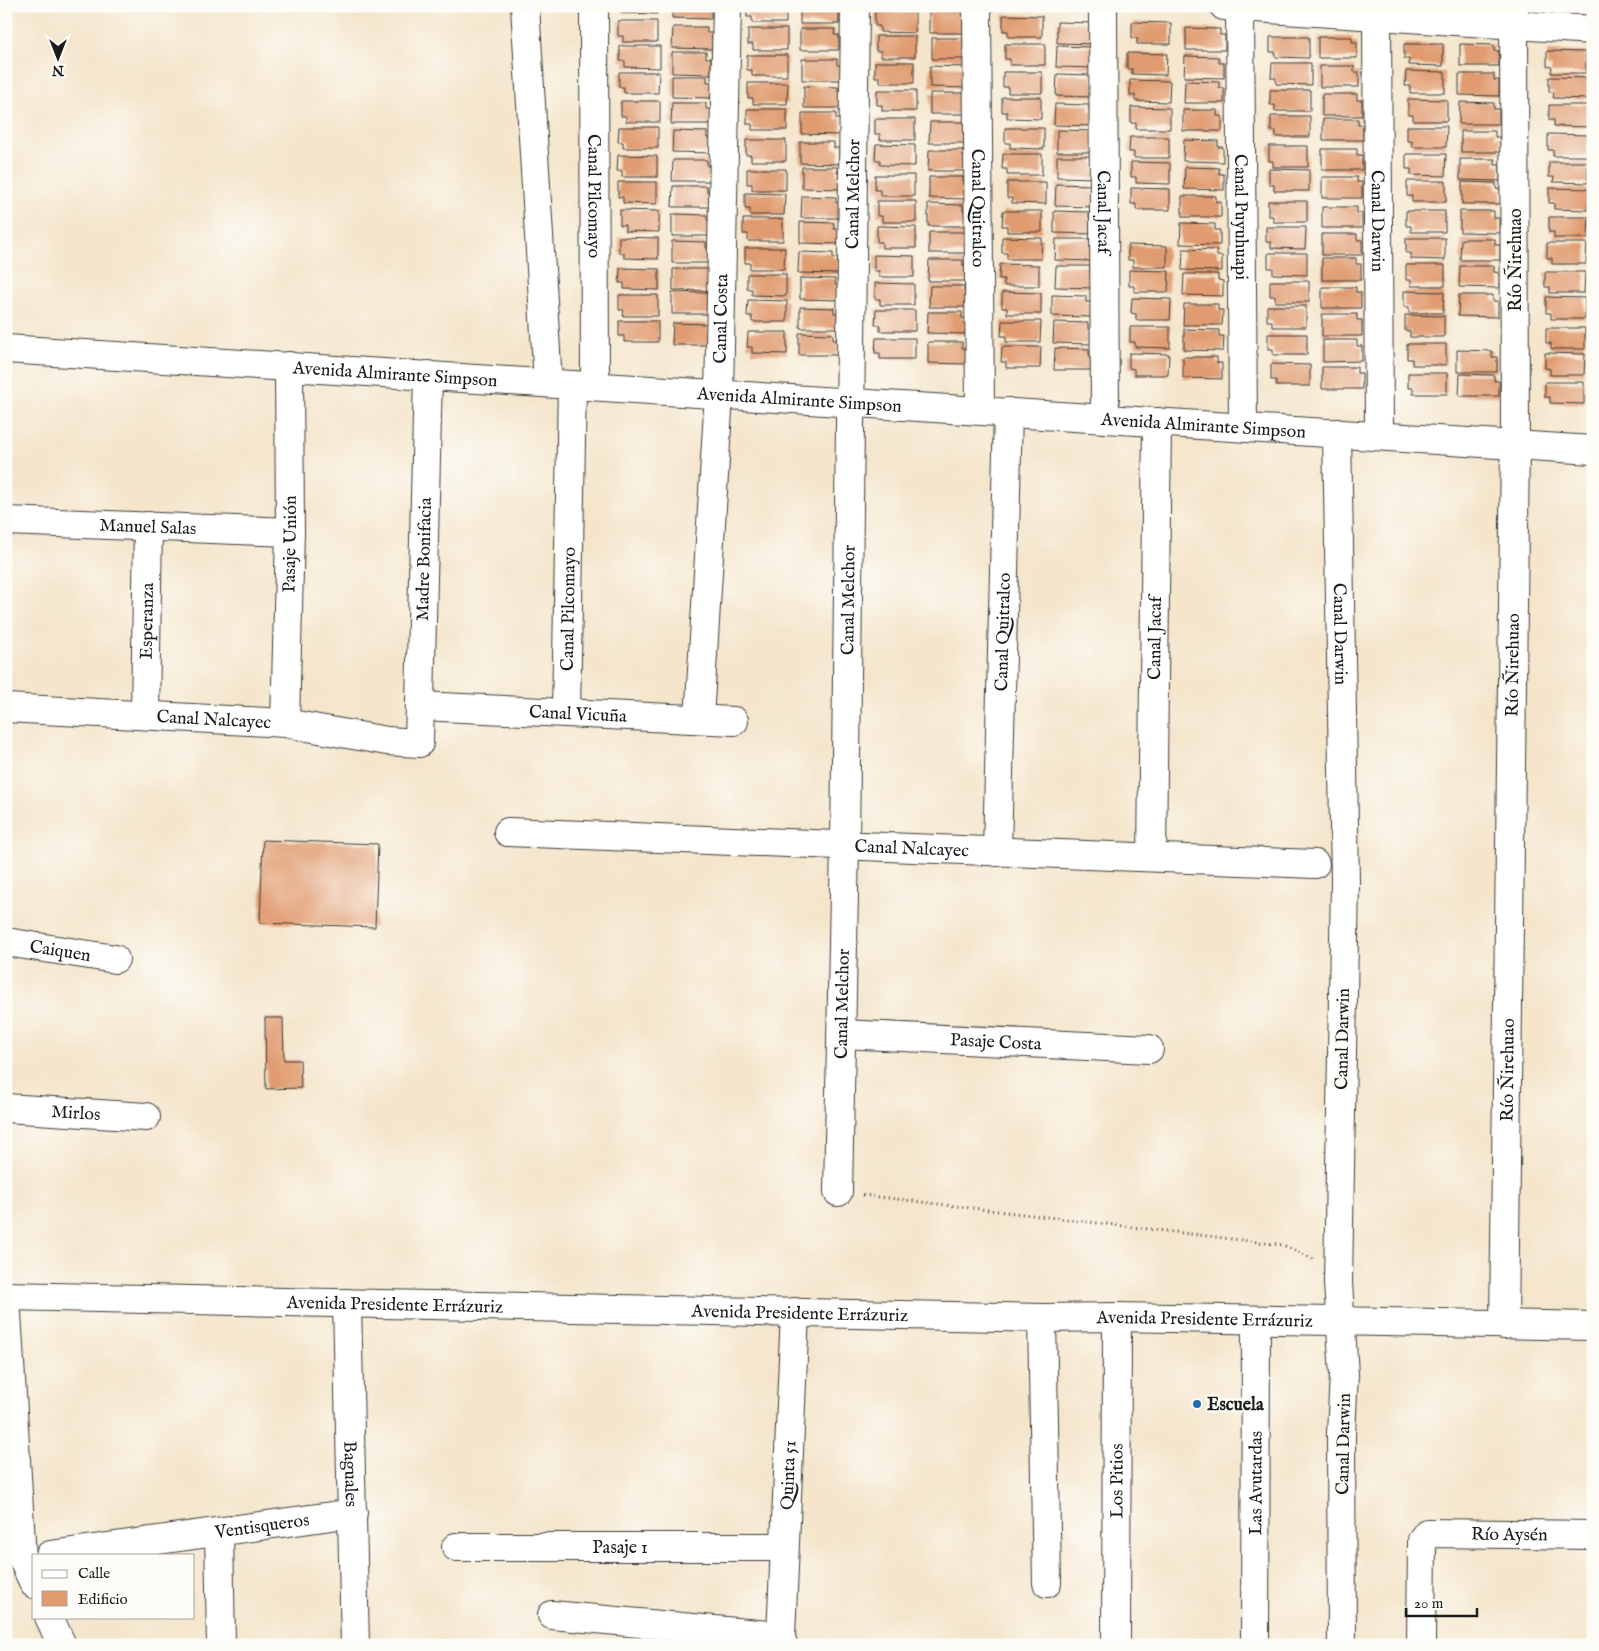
<svg xmlns="http://www.w3.org/2000/svg" width="1599" height="1651" font-family="'IM FELL English',serif">
<style>
.building{fill:#e09b6f}
.lines{fill:none;stroke-linecap:round;stroke-linejoin:round}
.minor-casing{stroke:#3c3a36;stroke-width:30}
.path{stroke:#3c3a36;stroke-width:3;stroke-dasharray:1 4;stroke-linecap:butt}
.minor{stroke:#fff;stroke-width:28}
.poi-dot{fill:#1f6fb2;stroke:#fdfcf7;stroke-width:2}
.labels{text-anchor:middle;stroke-width:5;stroke-linejoin:round;paint-order:stroke}
.street-label{font-size:18px;fill:#1c1c1c;stroke:#fdfcf7}
.poi-label{font-size:18px;font-weight:bold;fill:#1c1c1c;stroke:#fdfcf7;text-anchor:start}
</style>
<rect width="100%" height="100%" fill="#fdfcf7"/>
<filter id="ink" filterUnits="userSpaceOnUse"><feTurbulence type="fractalNoise" baseFrequency=".02" numOctaves="2"/><feDisplacementMap in="SourceGraphic" scale="10" xChannelSelector="R" yChannelSelector="G"/><feConvolveMatrix kernelMatrix="1 2 1 2 8 2 1 2 1" color-interpolation-filters="sRGB"/></filter>
<filter id="wash" filterUnits="userSpaceOnUse"><feTurbulence type="fractalNoise" baseFrequency=".0096" numOctaves="4" result="noise"/><feDisplacementMap in="SourceGraphic" scale="20" xChannelSelector="R" yChannelSelector="G"/><feGaussianBlur stdDeviation="1.12" result="paint"/><feColorMatrix in="noise" values="0 0 0 0 0 0 0 0 0 0 0 0 0 0 0 0 0 1.4 0 .05"/><feComposite in="paint" operator="in"/></filter>
<g filter="url(#wash)">
<rect width="100%" height="100%" fill="#f4e5cb"/>
<g id="blocks">
<path class="building" d="M623,6H657V14L622,13Z
M672,6H711V19L672,18Z
M747,6H786V23H752V17H747Z
M800,6H834V9H839V24H800Z
M875,11H915V33L880,32V26H875Z
M929,11L963,12V18H968V33H929Z
M1003,15L1042,16V37H1008V31H1003Z
M618,21H657V42H623V36H618Z
M1057,22L1092,23L1096,44L1057,43Z
M1132,22L1171,23V44H1137V38H1132Z
M673,27H707V33H712V49L672,48Z
M1186,28L1220,29V35H1225V50H1186Z
M748,29H787V50H753V44H748Z
M800,29H835L834,35H839V50H800Z
M876,36H915V57H881V51H876Z
M1270,37H1309V58L1275,57V52H1270Z
M1318,37H1352V42H1357V58H1318Z
M932,38H966L971,59H932Z
M1005,44H1045V65H1010V59H1005Z
M1404,44H1443V66L1409,65V59H1404Z
M1460,44L1494,45V51H1499V66H1460Z
M620,46H660V68L625,67V61H620Z
M1057,46L1091,47L1096,68L1056,67Z
M1547,51L1586,52V73H1551L1552,67L1547,66Z
M672,52H706V58H711V74L672,73Z
M1127,53L1167,54L1166,75L1132,74V69H1127Z
M747,55H787V76H752V70H747Z
M1185,56L1219,57V63H1224V78L1184,77Z
M802,59H837V65H842L841,80H802Z
M875,62H914V83H880V77H875Z
M1272,63H1311V85L1276,84V78H1271Z
M930,66L965,67L969,88L930,87Z
M1320,66H1354V72H1359V87H1320Z
M1406,71L1445,72V93H1410V86H1405Z
M619,72H659L658,93H624V87H619Z
M1003,72H1042V93H1008V87H1003Z
M1057,74L1091,75L1096,97L1056,96Z
M1459,74H1494V80H1499V96L1459,95Z
M672,76H707V82H712V98L672,97Z
M1549,77L1588,78V99L1553,98L1554,92H1549Z
M1130,80L1170,81L1169,102L1135,101V95H1130Z
M1185,81L1219,82V88H1224V103H1184Z
M748,83H788L787,104H753V98H748Z
M804,86L838,87V93H843V108H804Z
M877,90H916V111H882V105H877Z
M1270,90H1310V111H1275V105H1270Z
M930,93H965L970,114H930Z
M1322,94H1357V100H1362V116H1322Z
M1002,97H1041V119L1007,118V112H1002Z
M1408,99L1447,100V121H1413V115H1408Z
M621,101H660V122H626V116H621Z
M1460,102L1494,103V109H1499V124H1459Z
M672,103H706V109H711L710,124H671Z
M1055,104L1089,105V111H1094V126L1054,125Z
M1549,105H1589V127L1554,126V120H1549Z
M1131,107L1170,108V129H1136V123H1131Z
M747,109H787V130H752V124H747Z
M1183,110H1217V116H1222V131H1183Z
M802,113H836V119H841V135L802,134Z
M1271,116H1310V137H1276V131H1271Z
M875,119H915V140H880V134H875Z
M1323,119H1358V125H1363V140H1323Z
M930,122H964V128H969V143H929Z
M1407,126H1447L1446,147H1412V141H1407Z
M619,127H658V148H623V142H618Z
M1005,128H1044V149L1010,148V143H1005Z
M1057,130L1092,131L1096,152H1057Z
M673,131L707,132V138H712V153L672,152Z
M1461,131H1495V137H1500V152H1461Z
M1548,134L1588,135L1587,156H1553V150H1548Z
M1130,137H1169V158H1134V152H1129Z
M746,140H786V161H751V155H746Z
M1184,140L1218,141V147H1223V162L1183,161Z
M800,142H834V148H839V164L800,163Z
M876,144L915,145V166L880,165V160H875Z
M1269,146H1308V167H1273V161H1269Z
M1322,149H1357V155H1362V170H1322Z
M929,150H963V156H968V171H928Z
M1003,154H1042V175H1007V169H1002Z
M1406,154H1446L1445,176L1411,175V169H1406Z
M618,155L657,156V177H622V171H617Z
M1057,156H1092L1096,178L1057,177Z
M1460,159H1495V165H1500V181L1460,180Z
M673,160H707V166H712V181H672Z
M1131,162L1170,163V184L1136,183V177H1131Z
M1549,162H1588V183L1553,182L1554,177H1549Z
M802,167H837V173H842V189L802,188Z
M1185,167L1219,168V174H1224V190L1184,189Z
M747,169H786V190H752V184H747Z
M1269,169L1309,170V191H1274V185H1269Z
M875,175H914V196H880V190H875Z
M929,177H963V183H968V199L929,198Z
M1322,177H1357V182H1362V198H1322Z
M1407,181H1446V202H1412V196H1407Z
M618,182H657V204L623,203V197H618Z
M1007,182H1046V204L1012,203V198H1007Z
M1462,182L1496,183V189H1501V204H1462Z
M1056,184L1090,185V191L1095,192V207L1055,206Z
M673,186H707V192H712V207H672Z
M1131,188L1170,189V210H1136V204H1131Z
M1549,188L1589,189L1588,210L1554,209V203H1549Z
M745,193L785,194L784,215H750V209H745Z
M802,196L836,197V203H841V218H801Z
M1182,196H1216V202H1221V217H1182Z
M877,201H916V222H882V216H877Z
M1268,201H1307V222H1273V216H1268Z
M928,204L963,205V211H968L967,226H928Z
M1322,207H1357V213H1362V228H1322Z
M620,210L659,211V232L625,231V225H620Z
M1003,211H1042V232H1007V226H1002Z
M1054,211L1089,212V218H1093V234L1054,233Z
M1406,211H1445V232H1411V226H1406Z
M1460,211H1494V218H1499V233L1460,232Z
M672,214L707,215V220H712V236H672Z
M1549,217H1589L1588,238H1554V232H1549Z
M743,219H783V241H748V234H743Z
M800,222L834,223V229H839V244L800,243Z
M1181,223L1215,224V230H1220V245L1180,244Z
M877,226L916,227V248H882V242H877Z
M1266,227H1306L1305,249L1271,248V242H1266Z
M929,232H964V238H969V253H929Z
M1322,234H1357V240H1362V255H1322Z
M619,237L658,238V259L624,258V253H619Z
M1002,237L1042,238L1041,259H1007V253H1002Z
M1406,238H1445V260L1411,259V253H1406Z
M1056,239H1090V245L1095,246V261L1055,260Z
M1461,239H1495V245H1500V260H1460Z
M672,241L706,242V248H711V263H672Z
M1547,243H1587L1586,264H1552V258H1547Z
M1128,245L1167,246V267H1133V260H1128Z
M745,248H785L784,269H750V263H745Z
M1183,249L1217,250V256H1222V271L1182,270Z
M799,252L833,253V258H838V274L798,273Z
M1268,253H1307V275L1273,274V268H1268Z
M874,255L914,256V277H879V271H874Z
M1322,258H1356V264H1361V280H1322Z
M929,260H963V266H968V281H928Z
M1000,264L1039,265V286H1004V279H999Z
M1406,265H1445V286H1411V280H1406Z
M1056,266H1090V272H1095V288L1055,287Z
M1460,266H1494V272L1499,273V288L1459,287Z
M620,268L659,269V290L624,289V283H619Z
M673,269H708V275H713V291L673,290Z
M1129,270L1169,271L1168,292H1134V286H1129Z
M1545,272H1585L1584,293H1550V287H1545Z
M747,274H786V296L752,295V289H747Z
M1184,274H1218V280L1223,281V296L1183,295Z
M800,278L835,279V285H840V300L800,299Z
M1270,281H1309V302H1275V296H1270Z
M875,283L914,284V305H880V299H875Z
M930,286H964V292H969V307H929Z
M1322,287H1356V292H1361V308H1322Z
M1404,291L1444,292L1443,313H1409V307H1404Z
M672,292L707,293V299H712L711,314H672Z
M1002,292L1041,293V314H1007V308H1002Z
M619,295H658V316H623L624,310H619Z
M1052,295L1086,296V302H1091V317L1052,316Z
M1459,295H1493V301H1498V317L1458,316Z
M1546,297L1585,298V319H1551V313H1546Z
M1132,298L1171,299L1170,320H1136V314L1131,313Z
M748,300L787,301V322H752V316H747Z
M1184,304H1218V310H1223L1222,325H1183Z
M1267,306H1306V327H1272V321H1267Z
M800,307L834,308V313H839V328H800Z
M876,310H915V331H880V325H875Z
M928,312H962V318L967,319V334L927,333Z
M1322,314H1357V320H1362V336H1322Z
M1405,315L1444,316V337H1410V331H1405Z
M619,321H658V342H624V336H619Z
M1002,321H1041L1040,342H1006V336H1001Z
M1054,322L1088,323V329H1093L1092,344L1053,343Z
M673,323L707,324L712,345H672Z
M1130,327H1170V348L1135,347V342H1130Z
M1546,328H1585V349H1551V343H1546Z
M1184,329L1219,330V336H1224L1223,351L1184,350Z
M748,332H787V354L752,353V347H747Z
M799,333L833,334V340H838V355H799Z
M1268,334H1307V355H1273V349H1268Z
M876,338H915V359H880V353H875Z
M1323,340H1357V346H1362V361L1323,362Z
M928,342H962V348H967V364L928,363Z
M1407,344H1446V365H1412V359H1407Z
M1002,347H1041L1040,368H1006V362H1001Z
M1055,348L1089,349V355H1094V370H1054Z
M1457,350L1492,351V357H1497V372H1457Z
M1129,353L1169,354L1168,375H1134V369L1129,368Z
M1545,353L1585,354L1584,375H1550V369L1545,368Z
M1183,357H1217V363H1222V379L1183,378Z
M1271,364L1310,365V386H1276V380H1271Z
M1322,367H1357V373H1362V389H1322Z
M1408,373H1447V394H1413V388H1408Z
M1460,374L1494,375V381H1499V396H1459Z
M1545,382H1584V404L1550,403V397H1545Z
M263,840L378,844L375,927L260,923Z
M265,1018H283L284,1060H300L301,1088L266,1089Z"/>
</g>
</g>
<g filter="url(#ink)">
<use href="#blocks" fill-opacity="0" stroke="#3c3a36" stroke-width="1"/>
<g class="lines">
<defs>
<g id="minor">
<path d="M525,6L548,383"/>
<path id="s1" d="M594,6L595,386"/>
<path id="s2" d="M977,6L980,410"/>
<path id="s3" d="M1103,6L1105,419"/>
<path d="M1224,6L1593,30"/>
<path id="s4" d="M1240,6L1243,427"/>
<path id="s5" d="M1377,6L1379,436"/>
<path id="s6" d="M6,349L1593,450"/>
<path id="s7" d="M1337,433L1345,881L1338,1283L1344,1374L1341,1433L1342,1645"/>
<path id="s8" d="M6,521L290,532"/>
<path id="s9" d="M420,706L734,721"/>
<path id="s10" d="M6,708L285,723L387,741L419,743L428,375"/>
<path id="s11" d="M566,713L572,385"/>
<path id="s12" d="M145,715L148,526"/>
<path id="s13" d="M699,719L719,394L727,6"/>
<path id="s14" d="M285,723L290,532L289,366"/>
<path id="s15" d="M508,832L1315,864"/>
<path id="s16" d="M997,852L1008,412"/>
<path id="s17" d="M1152,856L1157,422"/>
<path id="s18" d="M6,942L115,959"/>
<path id="s19" d="M842,1034L1149,1049"/>
<path id="s20" d="M6,1108L146,1117"/>
<path id="s21" d="M838,1192L845,844L855,6"/>
<path id="s22" d="M6,1296L1042,1318L1117,1317L1593,1326"/>
<path d="M6,1297L22,1558L34,1584"/>
<path id="s23" d="M347,1303L355,1645"/>
<path d="M1042,1318L1047,1583"/>
<path id="s24" d="M1504,1325L1515,445L1514,6"/>
<path d="M219,1532L221,1645"/>
<path id="s25" d="M456,1547H783"/>
<path id="s26" d="M50,1555L353,1513"/>
<path d="M552,1615L781,1636L783,1645"/>
<path d="M49,1617L62,1645"/>
<path id="s27" d="M781,1636L795,1312"/>
<path id="s28" d="M1116,1645L1117,1317"/>
<path id="s29" d="M1255,1645L1256,1320"/>
<path id="s30" d="M1421,1645L1422,1540L1427,1533L1593,1535"/>
</g>
</defs>
<use href="#minor" class="minor-casing"/>
<path class="path" d="M863,1195L1283,1245L1313,1259"/>
<use href="#minor" class="minor"/>
</g>
</g>
<circle class="poi-dot" cx="1197" cy="1404" r="5"/>
<g class="labels">
<g class="street-label">
<text dy="6" stroke="none"><textPath href="#s21" startOffset="998">Canal Melchor</textPath></text>
<text dy="6" stroke="none"><textPath href="#s1" startOffset="190">Canal Pilcomayo</textPath></text>
<text dy="6" stroke="none"><textPath href="#s2" startOffset="202">Canal Quitralco</textPath></text>
<text dy="6" stroke="none"><textPath href="#s3" startOffset="206">Canal Jacaf</textPath></text>
<text dy="6" stroke="none"><textPath href="#s4" startOffset="211">Canal Puyuhuapi</textPath></text>
<text dy="6" stroke="none"><textPath href="#s5" startOffset="215">Canal Darwin</textPath></text>
<text transform="translate(1515 260) rotate(-90)" y="6">Río Ñirehuao</text>
<text dy="6" stroke="none"><textPath href="#s13" startOffset="401">Canal Costa</textPath></text>
<text dy="6" stroke="none"><textPath href="#s6" startOffset="390">Avenida Almirante Simpson</textPath></text>
<text dy="6" stroke="none"><textPath href="#s6" startOffset="795">Avenida Almirante Simpson</textPath></text>
<text dy="6" stroke="none"><textPath href="#s6" startOffset="1200">Avenida Almirante Simpson</textPath></text>
<text dy="6" stroke="none"><textPath href="#s8" startOffset="142">Manuel Salas</textPath></text>
<text dy="6" stroke="none"><textPath href="#s14" startOffset="179">Pasaje Unión</textPath></text>
<text dy="6" stroke="none"><textPath href="#s10" startOffset="599">Madre Bonifacia</textPath></text>
<text dy="6" stroke="none"><textPath href="#s21" startOffset="592">Canal Melchor</textPath></text>
<text dy="6" stroke="none"><textPath href="#s11" startOffset="104">Canal Pilcomayo</textPath></text>
<text dy="6" stroke="none"><textPath href="#s12" startOffset="94">Esperanza</textPath></text>
<text dy="6" stroke="none"><textPath href="#s16" startOffset="220">Canal Quitralco</textPath></text>
<text dy="6" stroke="none"><textPath href="#s7" startOffset="201">Canal Darwin</textPath></text>
<text dy="6" stroke="none"><textPath href="#s17" startOffset="218">Canal Jacaf</textPath></text>
<text dy="6" stroke="none"><textPath href="#s24" startOffset="660">Río Ñirehuao</textPath></text>
<text dy="6" stroke="none"><textPath href="#s9" startOffset="158">Canal Vicuña</textPath></text>
<text dy="6" stroke="none"><textPath href="#s10" startOffset="208">Canal Nalcayec</textPath></text>
<text dy="6" stroke="none"><textPath href="#s15" startOffset="404">Canal Nalcayec</textPath></text>
<text dy="6" stroke="none"><textPath href="#s18" startOffset="55">Caiquen</textPath></text>
<text dy="6" stroke="none"><textPath href="#s21" startOffset="188">Canal Melchor</textPath></text>
<text transform="translate(1342 1039) rotate(-89)" y="6">Canal Darwin</text>
<text dy="6" stroke="none"><textPath href="#s19" startOffset="154">Pasaje Costa</textPath></text>
<text dy="6" stroke="none"><textPath href="#s24" startOffset="255">Río Ñirehuao</textPath></text>
<text dy="6" stroke="none"><textPath href="#s20" startOffset="70">Mirlos</textPath></text>
<text dy="6" stroke="none"><textPath href="#s22" startOffset="389">Avenida Presidente Errázuriz</textPath></text>
<text dy="6" stroke="none"><textPath href="#s22" startOffset="794">Avenida Presidente Errázuriz</textPath></text>
<text dy="6" stroke="none"><textPath href="#s22" startOffset="1199">Avenida Presidente Errázuriz</textPath></text>
<text transform="translate(1343 1444) rotate(-89)" y="6">Canal Darwin</text>
<text dy="6" stroke="none"><textPath href="#s23" startOffset="171">Baguales</textPath></text>
<text dy="6" stroke="none"><textPath href="#s27" startOffset="161">Quinta 51</textPath></text>
<text dy="6" stroke="none"><textPath href="#s28" startOffset="164">Los Pitios</textPath></text>
<text dy="6" stroke="none"><textPath href="#s29" startOffset="162">Las Avutardas</textPath></text>
<text dy="6" stroke="none"><textPath href="#s26" startOffset="214">Ventisqueros</textPath></text>
<text dy="6" stroke="none"><textPath href="#s30" startOffset="196">Río Aysén</textPath></text>
<text dy="6" stroke="none"><textPath href="#s25" startOffset="164">Pasaje 1</textPath></text>
</g>
<g class="poi-label">
<text x="1207" y="1410">Escuela</text>
</g>
</g>
<rect width="1599" height="1651" fill="none" stroke="#fdfcf7" stroke-width="25"/>
<rect x="32" y="1554" width="162" height="65" fill="#fdfcf7" stroke="#a3a29f"/>
<rect x="42" y="1570" width="25" height="8" fill="#ffffff" stroke="#a3a29f"/>
<text x="78" y="1578" font-size="15" fill="#1c1c1c">Calle</text>
<rect x="42" y="1591" width="25" height="15" fill="#e09b6f" stroke="#a3a29f"/>
<text x="78" y="1604" font-size="15" fill="#1c1c1c">Edificio</text>
<g transform="translate(58 58) rotate(180)" stroke="#fdfcf7" stroke-width="4" paint-order="stroke">
<path d="M0-4L9 19L0 12L-9 19Z" fill="#1c1c1c"/>
<text y="-8" font-size="14" font-weight="bold" text-anchor="middle" fill="#1c1c1c">N</text>
</g>
<path d="M1406 1608v8h71v-8" fill="none" stroke="#1c1c1c" stroke-width="2.5"/>
<text x="1414" y="1608" font-size="15" fill="#1c1c1c" stroke="#fdfcf7" stroke-width="4" paint-order="stroke">20 m</text>
</svg>
